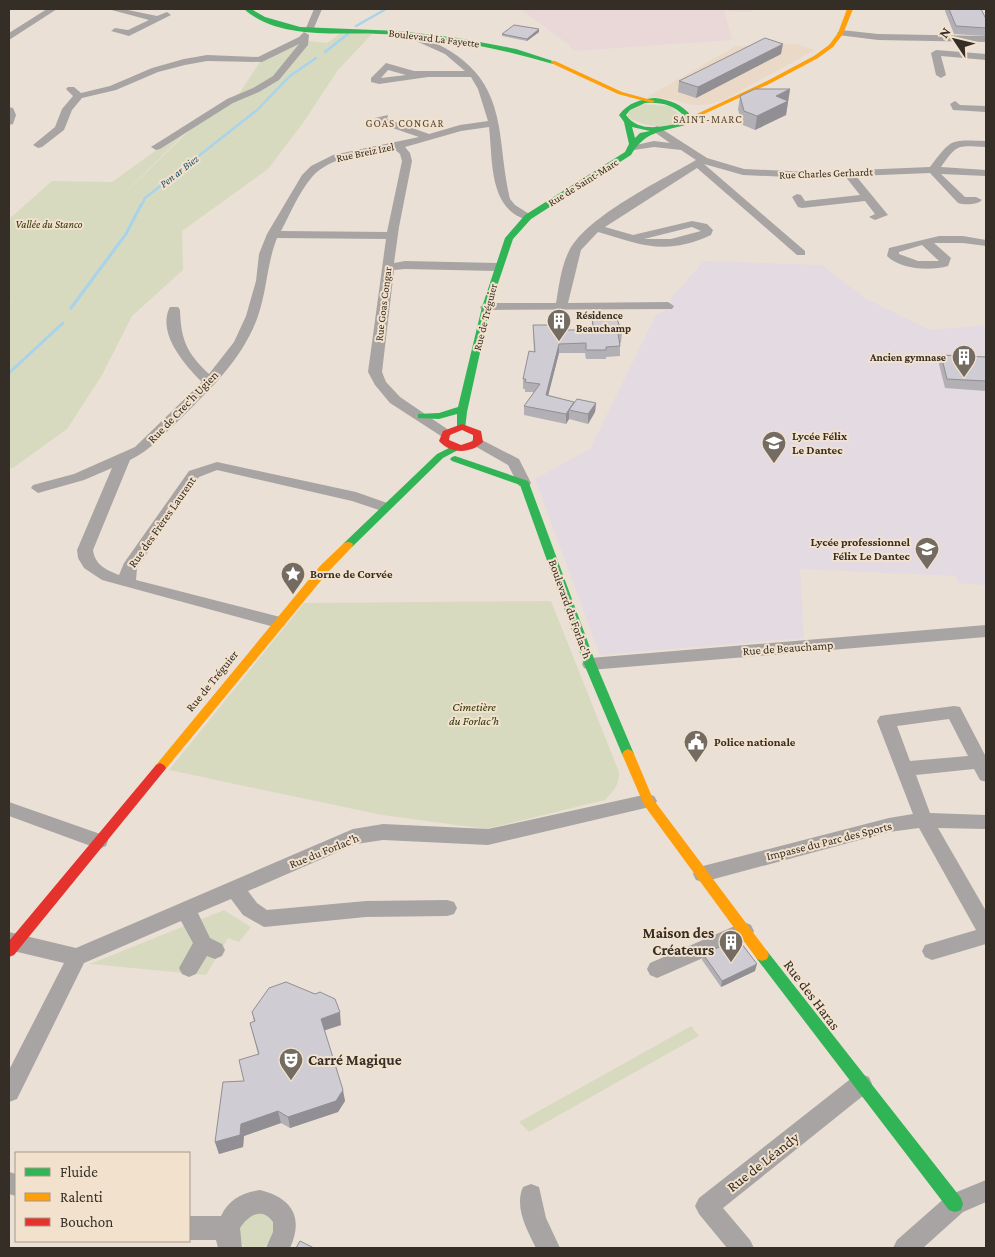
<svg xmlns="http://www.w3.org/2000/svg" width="995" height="1257" font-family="'Crimson Pro',serif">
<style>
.built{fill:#ead9c6}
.industrial{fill:#ead8d9}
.education{fill:#e4dae1}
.green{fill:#d8dac0}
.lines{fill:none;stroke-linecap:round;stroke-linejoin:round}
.stream-far1{stroke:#a8d3eb;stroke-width:2.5}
.stream{stroke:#a8d3eb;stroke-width:3}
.street{fill:#a7a4a3;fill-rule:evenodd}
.fast{fill:#30b455;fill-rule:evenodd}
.slow{fill:#ff9f0a;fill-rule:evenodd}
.jam{fill:#e5322d;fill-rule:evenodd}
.wall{fill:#b2afb5}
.shaded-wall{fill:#918f94}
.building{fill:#cfccd3;stroke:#918f94}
.labels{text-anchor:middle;stroke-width:4;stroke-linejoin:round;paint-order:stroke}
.far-street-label{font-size:11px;fill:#342e26;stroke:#f2e1cd}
.far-neighbourhood-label{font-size:11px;letter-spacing:1px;fill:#584939;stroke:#f2e1cd}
.far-water-label{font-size:11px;font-style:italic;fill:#1e506c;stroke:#f2e1cd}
.far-park-label{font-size:11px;font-style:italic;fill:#2a3504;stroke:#f2e1cd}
.far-poi-label{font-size:11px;font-weight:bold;fill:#342e26;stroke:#f2e1cd;text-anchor:start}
.street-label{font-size:12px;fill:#342e26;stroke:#f2e1cd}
.poi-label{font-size:12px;font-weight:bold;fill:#342e26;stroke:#f2e1cd;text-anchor:start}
.park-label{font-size:12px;font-style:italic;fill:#2a3504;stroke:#f2e1cd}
.near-poi-label{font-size:15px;font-weight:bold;fill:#342e26;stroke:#f2e1cd;text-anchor:end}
.near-street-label{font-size:15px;fill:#342e26;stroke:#f2e1cd}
</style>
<rect width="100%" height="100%" fill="#eae0d5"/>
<path class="built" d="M796,44L815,50L724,100L705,105H692L671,99L647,97L736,46Z"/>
<path class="industrial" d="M520,9H750L752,12L724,11L732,40L574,51L568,44Z"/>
<path class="education" d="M704,261L822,265L865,298L930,330L986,325V585L958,583L956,576L800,569L804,638L600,655L535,479L590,449L656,315L666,310L672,297Z"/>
<path class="green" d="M341,33L372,34L338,70L303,123L268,169L182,231L183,270L132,316L101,377L67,429L13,468H9V306L12,302L9,304V219L52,181L112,182L197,121L111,207L200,120L233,103L260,62L297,44L309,41L327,43Z
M642,104L670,106L682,117C672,134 641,125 628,117L629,109Z
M551,601L619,772C620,785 613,791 605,800L486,829L382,815L169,770L304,603Z
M224,910L251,927L239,942L228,938L206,975L90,964Z
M691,1026L699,1036L529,1132L519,1122Z
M267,1213L276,1223C269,1248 270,1248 244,1248L237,1232L248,1215Z"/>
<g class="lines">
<path class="stream-far1" d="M356,26L386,9
M325,52L348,34
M141,206L145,198L257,110L290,76L316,58"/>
<path class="stream" d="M71,308L126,234L141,205
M9,373L63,323"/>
<path class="street" d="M47,9H57L9,40V33Z
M108,9H123L157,16L167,12L171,15L129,36L111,31L115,28L128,30L149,20Z
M314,9H322L313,30H307L306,28Z
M841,30L878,34L986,36V42L878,40L838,35L837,33Z
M304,32L309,35L308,45L279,80L259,92L233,103L160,149L156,150L151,147L227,99L253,88L273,76L299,44L262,62L207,61L185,65L158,72L116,90L82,98L72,110L64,130L42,147L38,148L33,145L55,127L62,109L73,96L66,89L68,87H74L81,93L110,86L152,68L184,59L207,55L258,57L299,37Z
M405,32H411C460,52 490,72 499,127C503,151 504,175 510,199L515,205L534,217L528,220C488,210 493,159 489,127L461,131L405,147L410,153L412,161L399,227L394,263L405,261L497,263L503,267L497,271L405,269L394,270L382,372L386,382L400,397L453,433L446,437L441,436L390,403L375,385L368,372L386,239L277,238C267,263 267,290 258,316C243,359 209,390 177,422C162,436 149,451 130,460L93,550C95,565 106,570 119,575L124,563L189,471L217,462L356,492L390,504L392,507L385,512L352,501L217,470L199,477L137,568L136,580L284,618L286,622L284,626L278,628L102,580L84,568L78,558L77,550L112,468L84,480L38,493L31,488L33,485L74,474L135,447L202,382C186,366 156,333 170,307H178L180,310C181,341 187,353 209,374L234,342L246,316L256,281L259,254L267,234L302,175L311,166L333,155L419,137L375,122V118L388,115L387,119L429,134L460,125L488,121L478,89L471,77H428L379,84L371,82V78L386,63L414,71H465L445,54L405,36ZM388,70L406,75L381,78ZM394,149L400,154L402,161L387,232L281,231C290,214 299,192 312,177C331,155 368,154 394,149Z
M936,50L986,54V60L941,56L946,75L941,78L936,75L931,53Z
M955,101L960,105L986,106V112L953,110L950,104Z
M9,107L13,108L16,115L13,124L9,125Z
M657,126L707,158L744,169L810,172L930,167C952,138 950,140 986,141V147C957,146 958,143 941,167L986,170V176L941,174L965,197H976L982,200C977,205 965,205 958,203L930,173L856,176L888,215L875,220L869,217L875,214L865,201L802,208L798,207L792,197L797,194L801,195L805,201L860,195L845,176L810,178L743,175L704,164L805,251V255H797L697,168L605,227L633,235L692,221L707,224L713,230L711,235C665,256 642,245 598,232L581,250L568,303L668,302L674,306L672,309L482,310L480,307L486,303H556C559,286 561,267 569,251C587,216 662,180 696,160L681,150L654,147L627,151V147L654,141L670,143L653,131L652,129ZM692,227L701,231L671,239H644Z
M939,236H963L986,240V246L963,243H934L951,258L948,266C931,271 901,270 887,256L889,248ZM922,245L939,261H918L899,254V252Z
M478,438L519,459L531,483L529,486H519L508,465L473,445L471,442L473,439Z
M986,625V637L590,670L584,668L582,664L584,660L590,658Z
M954,706L960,707L986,757V782L980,780L974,769L916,775L930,813L986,815V829L938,828L986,911V944L932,960L925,957L922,951L925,945L976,930L919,828L889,832L703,882L696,880L693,874L696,868L703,866L889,818L913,814L877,721L880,716L886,715ZM949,719L968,756L910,761L897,726Z
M648,794L654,796L657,801L654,806L488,845L383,840L356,844L248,891L257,903L267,910L366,901L447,900L454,902L457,908L454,914L447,916L366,917L264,927L243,915L231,899L198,913L210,938L222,944L225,950L222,956L215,959L207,956L196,974L189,977L182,974L179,968L193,943L181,921L84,963L17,1099L9,1102V1070L64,963L9,950V932L76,948L353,829L383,824L488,829Z
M9,802L106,836L108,841L106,846L99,849L9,816Z
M744,922L751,925L754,931L751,937L664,975L657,978L650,975L647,969L650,963Z
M861,1074L869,1077L872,1084L869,1091L723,1208L750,1240L754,1248H727L699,1214L695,1206L699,1198L853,1077Z
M9,1172L16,1174V1196L9,1194Z
M986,1180V1202L963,1212L923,1248H893L897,1240L947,1196Z
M531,1184L539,1187L546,1218L560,1248H536C527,1230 514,1207 523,1187Z
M260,1190C292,1198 304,1217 290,1248H266L273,1232V1222C262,1206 248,1216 240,1228L242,1248H218L216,1240H189V1216H221C229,1199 242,1193 260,1190Z"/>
<path class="fast" d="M244,9H251L265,17L300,27L399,31L458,38L516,49L556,62L553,64C515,53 477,44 437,39C418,37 399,34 380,34C337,32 279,40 244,9Z
M655,98C670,100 682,104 691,116L685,125C661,132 645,131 631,155L531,219L513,239L490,307L467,412L465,429L462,430L457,427V414L439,419L418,418V414L439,413L458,407L482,307L505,238L525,215L625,152L629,144L624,122L619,115C628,103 640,99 655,98ZM645,103C661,102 674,105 684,116L680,123C662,127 639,133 626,115L630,110ZM632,127L650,131L640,133L635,138Z
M455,445L458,446L460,448L458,450L443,458L352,547H344L343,545L344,543L437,454Z
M455,456L528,481L529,483L596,664L634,754L632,757H624L622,754L584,664L520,485L452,461L450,459L452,457Z
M762,949L767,951L961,1198L963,1204L961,1210L955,1212L949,1210L757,959L755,955L757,951Z"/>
<path class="slow" d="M847,9H853L843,34L833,47L818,58L771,83L689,121L684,120L767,81L814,56L829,45L838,33Z
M551,61H555L622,92L655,101L652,103L618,94L551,63Z
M348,542L352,543L353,545L352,547L328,572L164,771H156L154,768L156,765L320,566L344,543Z
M628,749L632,751L634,754L653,799L767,951L769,955L767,959L762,961L757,959L644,805L622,754L624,751Z"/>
<path class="jam" d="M462,424L481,431L483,442C471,454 450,454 439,441L443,431ZM462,430L473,435V441L461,445L449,440L450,435Z
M160,763L164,765L166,768L164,771L14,955L9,957V941L156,765Z"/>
</g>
<path class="wall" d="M946,9H981L986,19V36L954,34L945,11Z
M539,29V32L527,41L502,36V34Z
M781,54L696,98L678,92L679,81Z
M790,89L786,115L755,130L743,125L738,110L740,96Z
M592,319L622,333L621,343H620V356L606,357V359H586L585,353H559L548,395L574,402L596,403L595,412L588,424L569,419L566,424L524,415V406L534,392H525V389H523V379L534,352L533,325L555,330H592Z
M941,355L986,357V391L945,388L939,364Z
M703,954L755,971L721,987L702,960Z
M315,994L341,1025L324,1030L345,1101L338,1112L290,1128L281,1123L244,1136L243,1147L219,1154L215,1142L258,1054L250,1023L254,1022L252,1012Z"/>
<path class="shaded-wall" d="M539,29V32L527,41V39Z
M783,44L781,54L696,98L698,87Z
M790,89L786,115L755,130L757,116L776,96Z
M559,344V353L546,404V395Z
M574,402L569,410V419L566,424V414Z
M596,403L595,412L588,424V414Z
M757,964L755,971L721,987L722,981Z
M340,1012L341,1025L323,1031L321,1019Z
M343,1090L345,1101L338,1112L290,1128L288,1117Z
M278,1111L281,1123L244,1136L243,1147L219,1154L215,1142L241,1124Z"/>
<path class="building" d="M949,9H981L986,19V28L956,26Z
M514,25L539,29L527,39L502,34Z
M765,38L783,44L698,87L679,81Z
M755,89H790L776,96L788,101L757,116L744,111L740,96Z
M616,316L622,333H618L620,346L606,347V350H586V343L559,344L546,395L574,402L566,414L524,406L540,384L525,382L526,379H523L529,351L535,352L533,325H555V330H594L592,319Z
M941,355L986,357V381L947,379Z
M577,399L596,403L588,414L569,410Z
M738,939L757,964L722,981L703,954Z
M286,982L315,994L320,992L335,999L340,1012L321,1019L343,1090L336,1101L288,1117L278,1111L241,1124L240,1135L215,1142L223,1082L244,1081L239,1060L259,1054L250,1023L255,1021L252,1012L269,988Z
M300,1241L314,1248H296Z"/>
<defs>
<symbol id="building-pin" viewBox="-11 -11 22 30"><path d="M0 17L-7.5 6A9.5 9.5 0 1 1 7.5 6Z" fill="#746c63" stroke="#f2e1cd"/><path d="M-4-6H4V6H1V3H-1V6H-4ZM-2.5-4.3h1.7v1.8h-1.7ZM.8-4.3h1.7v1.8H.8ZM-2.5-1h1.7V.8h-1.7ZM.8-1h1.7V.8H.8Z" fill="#fff"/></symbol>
<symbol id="school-pin" viewBox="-11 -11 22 30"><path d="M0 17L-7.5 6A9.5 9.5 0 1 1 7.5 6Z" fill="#746c63" stroke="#f2e1cd"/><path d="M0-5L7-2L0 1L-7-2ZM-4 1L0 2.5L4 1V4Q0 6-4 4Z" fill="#fff"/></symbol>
<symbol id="sight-pin" viewBox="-11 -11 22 30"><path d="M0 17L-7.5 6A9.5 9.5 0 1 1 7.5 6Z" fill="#746c63" stroke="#f2e1cd"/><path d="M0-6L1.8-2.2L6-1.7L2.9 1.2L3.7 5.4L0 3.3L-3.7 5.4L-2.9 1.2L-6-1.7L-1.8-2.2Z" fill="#fff"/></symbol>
<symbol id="civic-pin" viewBox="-11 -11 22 30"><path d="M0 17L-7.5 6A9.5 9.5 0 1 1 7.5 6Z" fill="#746c63" stroke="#f2e1cd"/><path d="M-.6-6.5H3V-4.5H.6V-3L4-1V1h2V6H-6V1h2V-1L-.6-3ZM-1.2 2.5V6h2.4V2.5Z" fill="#fff"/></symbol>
<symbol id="theatre-pin" viewBox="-11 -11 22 30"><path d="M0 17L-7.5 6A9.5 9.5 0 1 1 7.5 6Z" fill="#746c63" stroke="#f2e1cd"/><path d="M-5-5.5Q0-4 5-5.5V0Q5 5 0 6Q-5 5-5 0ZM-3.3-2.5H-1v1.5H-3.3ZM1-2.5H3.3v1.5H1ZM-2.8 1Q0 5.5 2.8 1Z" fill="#fff"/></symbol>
</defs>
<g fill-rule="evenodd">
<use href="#building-pin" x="545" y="307" width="28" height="38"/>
<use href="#building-pin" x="950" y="343" width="28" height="38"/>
<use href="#school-pin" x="760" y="429" width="28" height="38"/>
<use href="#school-pin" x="913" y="535" width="28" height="38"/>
<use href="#sight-pin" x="279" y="560" width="28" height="38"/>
<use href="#civic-pin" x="682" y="728" width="28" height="38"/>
<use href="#building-pin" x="717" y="928" width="28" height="38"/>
<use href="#theatre-pin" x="277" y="1046" width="28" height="38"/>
</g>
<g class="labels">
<g class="far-street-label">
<text transform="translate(434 38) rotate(7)" y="4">Boulevard La Fayette</text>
<text transform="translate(365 152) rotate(-12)" y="4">Rue Breiz Izel</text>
<text transform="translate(826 173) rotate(-2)" y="4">Rue Charles Gerhardt</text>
<text transform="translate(583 182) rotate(-32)" y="4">Rue de Saint-Marc</text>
<text transform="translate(383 304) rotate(-83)" y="4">Rue Goas Congar</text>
<text transform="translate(485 317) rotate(-76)" y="4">Rue de Tréguier</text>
</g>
<g class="far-neighbourhood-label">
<text x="708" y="123">SAINT-MARC</text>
<text x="405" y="127">GOAS CONGAR</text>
</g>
<g class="far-water-label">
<text transform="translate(179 171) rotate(-38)" y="4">Pen ar Biez</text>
</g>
<g class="far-park-label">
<text x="49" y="228">Vallée du Stanco</text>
</g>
<g class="far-poi-label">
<text x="576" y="319">Résidence<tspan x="576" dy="13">Beauchamp</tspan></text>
<text x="946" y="361" text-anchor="end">Ancien gymnase</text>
</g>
<g class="street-label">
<text transform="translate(183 407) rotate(-46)" y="4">Rue de Crec'h Ugien</text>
<text transform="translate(162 522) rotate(-55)" y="4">Rue des Frères Laurent</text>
<text transform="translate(570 609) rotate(70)" y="4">Boulevard du Forlac'h</text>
<text transform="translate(788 648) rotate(-4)" y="4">Rue de Beauchamp</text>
<text transform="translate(212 681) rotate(-51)" y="4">Rue de Tréguier</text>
<text transform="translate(829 841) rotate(-14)" y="4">Impasse du Parc des Sports</text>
<text transform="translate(324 851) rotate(-22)" y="4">Rue du Forlac'h</text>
</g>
<g class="poi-label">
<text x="792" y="440">Lycée Félix<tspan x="792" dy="14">Le Dantec</tspan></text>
<text x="910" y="546" text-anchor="end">Lycée professionnel<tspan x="910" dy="14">Félix Le Dantec</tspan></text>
<text x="310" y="578">Borne de Corvée</text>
<text x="714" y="746">Police nationale</text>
</g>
<g class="park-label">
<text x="474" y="711">Cimetière<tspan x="474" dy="14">du Forlac’h</tspan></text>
</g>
<g class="near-poi-label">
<text x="714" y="938">Maison des<tspan x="714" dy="17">Créateurs</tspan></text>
<text x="308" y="1065" text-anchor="start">Carré Magique</text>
</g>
<g class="near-street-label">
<text transform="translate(812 995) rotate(53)" y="5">Rue des Haras</text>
<text transform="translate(763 1162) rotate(-38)" y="5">Rue de Léandy</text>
</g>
</g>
<rect width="995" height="1257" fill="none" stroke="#342e26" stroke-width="20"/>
<rect x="15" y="1152" width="175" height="90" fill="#f2e1cd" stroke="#a6998a"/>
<rect x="25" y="1168" width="25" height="8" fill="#30b455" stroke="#a6998a"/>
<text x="60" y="1177" font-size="15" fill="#342e26">Fluide</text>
<rect x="25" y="1193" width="25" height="8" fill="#ff9f0a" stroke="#a6998a"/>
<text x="60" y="1202" font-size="15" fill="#342e26">Ralenti</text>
<rect x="25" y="1218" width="25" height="8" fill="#e5322d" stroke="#a6998a"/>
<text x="60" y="1227" font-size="15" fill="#342e26">Bouchon</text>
<g transform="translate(955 40) rotate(305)" stroke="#f2e1cd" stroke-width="4" paint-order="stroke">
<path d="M0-4L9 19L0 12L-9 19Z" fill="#342e26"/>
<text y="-8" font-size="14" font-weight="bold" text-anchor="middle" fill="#342e26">N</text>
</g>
</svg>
